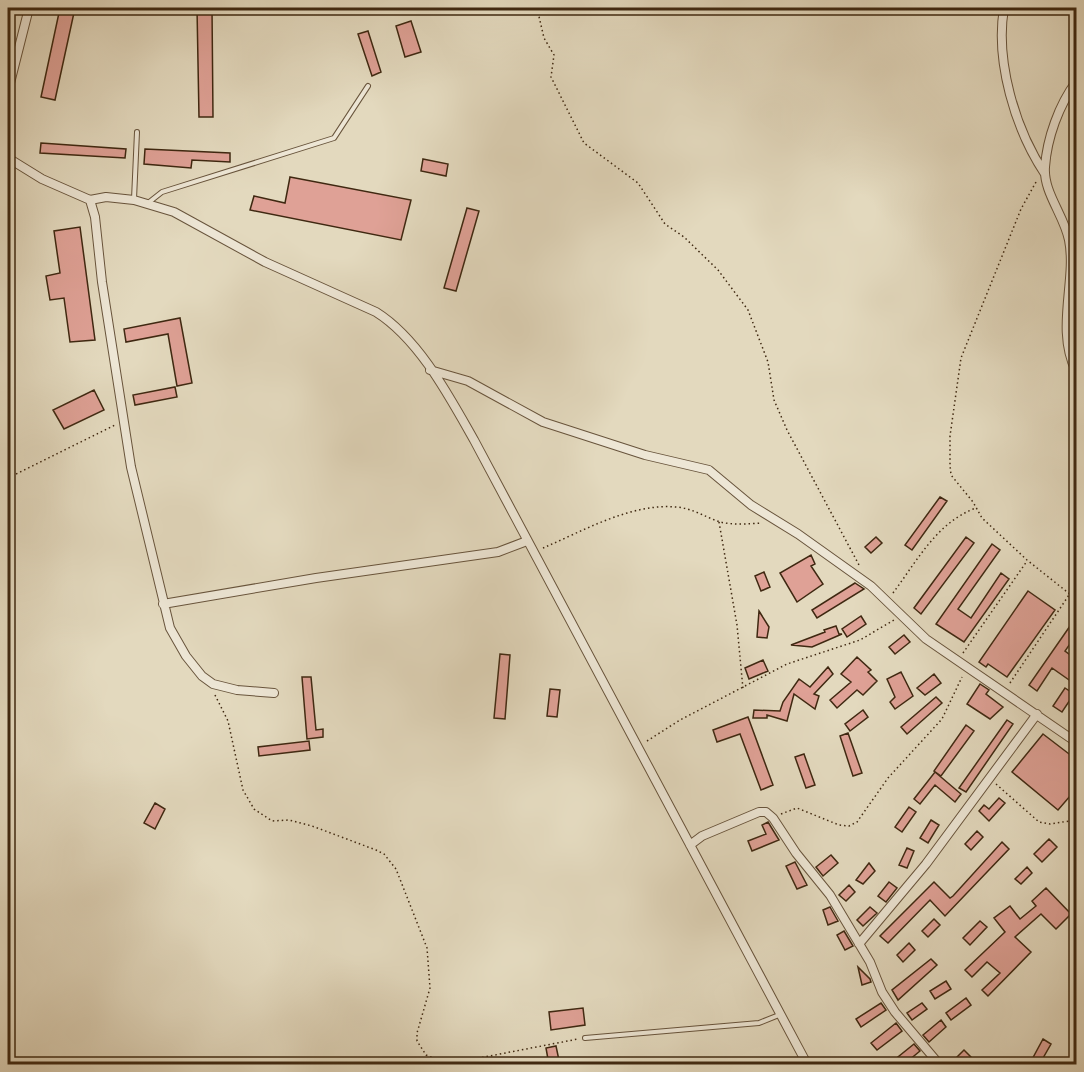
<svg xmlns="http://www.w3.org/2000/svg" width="1084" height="1072" font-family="'IM FELL Double Pica',serif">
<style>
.building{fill:#dfa196;stroke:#3f2811;stroke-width:1.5}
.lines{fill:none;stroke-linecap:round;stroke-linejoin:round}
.lane-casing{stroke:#68543c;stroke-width:6}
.street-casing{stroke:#68543c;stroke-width:10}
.path{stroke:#3f2811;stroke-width:1.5;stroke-dasharray:1.5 3;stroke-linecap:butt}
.lane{stroke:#ede6d5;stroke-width:4}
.street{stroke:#ede6d5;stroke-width:8}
</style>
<rect width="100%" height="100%" fill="#e3d9be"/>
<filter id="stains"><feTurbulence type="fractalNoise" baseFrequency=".00333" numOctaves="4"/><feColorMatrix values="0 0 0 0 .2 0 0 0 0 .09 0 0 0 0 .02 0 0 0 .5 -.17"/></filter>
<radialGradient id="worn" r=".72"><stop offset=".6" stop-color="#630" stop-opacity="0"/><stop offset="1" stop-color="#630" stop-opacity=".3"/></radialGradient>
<path class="building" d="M60,8H75L55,100L41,97Z
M197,8H212L213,117H199Z
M411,21L421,52L405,57L396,26Z
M368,31L381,72L372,76L358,34Z
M41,143L126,149L125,158L40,153Z
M145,149L230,153V162L192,160L191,168L144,164Z
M423,159L448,164L446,176L421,171Z
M290,177L411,200L401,240L250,210L254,196L285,203Z
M467,208L479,211L456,291L444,288Z
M80,227L95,340L70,342L64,298L50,300L46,276L60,273L54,231Z
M180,318L192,383L177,386L168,334L126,342L124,329Z
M175,387L177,397L135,405L133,395Z
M94,390L104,410L64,429L53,410Z
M940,497L947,501L912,550L905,545Z
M876,537L882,543L871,553L865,547Z
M966,537L974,543L921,614L914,608Z
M992,544L1000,550L958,609L971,618L1001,573L1009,579L964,642L936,624Z
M811,555L815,564L811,566L823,584L797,602L780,573Z
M764,572L770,587L761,591L755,576Z
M855,583L864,589L817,618L812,610Z
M1028,591L1055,610L1007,677L988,664L986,667L979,662Z
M759,611L769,627L767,638L757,637Z
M861,616L866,624L847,637L842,629Z
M1077,616V634L1065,651L1077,660V675L1072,682L1052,668L1037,691L1029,685Z
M836,626L839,634H842L812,647L791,645L825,632L824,630Z
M904,635L910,642L895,654L889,647Z
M500,654L510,655L505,719L494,718Z
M857,657L871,670L868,672L877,681L863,695L857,690L837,708L830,700L851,682L841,674Z
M763,660L768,671L749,679L745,668Z
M828,667L833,674L814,694L819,696L815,709L794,694L787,721L767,715V718H753L754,710L780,711L783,702L799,679L810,687Z
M901,672L913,696L895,709L890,702L895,697L887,679Z
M934,674L941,683L925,695L917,688Z
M302,677H311L316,730L323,729V737L307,739Z
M980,684L989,690L986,694L1003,707L990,719L967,704Z
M1065,688L1074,694L1062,712L1053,706Z
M550,689L560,690L557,717L547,716Z
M936,697L942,703L907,734L901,727Z
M863,710L868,717L850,731L845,724Z
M748,717L773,785L761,790L740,734L717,742L713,730Z
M1007,720L1013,724L966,792L959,788Z
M966,725L974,731L941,776L934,771Z
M848,733L862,773L853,776L840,736Z
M1043,734L1077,760V788L1058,810L1012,772Z
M309,741L310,750L259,756L258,747Z
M804,754L815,785L806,788L795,757Z
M935,772L961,794L955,802L935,785L920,804L914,799Z
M999,798L1005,803L989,821L979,811L984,805L989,809Z
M155,803L165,809L155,829L144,823Z
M909,807L916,812L902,832L895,827Z
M931,820L939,825L928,843L920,838Z
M768,822L779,840L752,851L748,841L766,834L762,825Z
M977,831L983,837L971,850L965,844Z
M1049,839L1057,847L1042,862L1034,854Z
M1002,842L1009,849L945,916L930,900L888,943L880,936L934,882L950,898L953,896Z
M907,848L914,851L907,868L899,865Z
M831,855L838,863L823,876L816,867Z
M795,862L807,885L797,889L786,866Z
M869,863L875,871L863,884L856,880Z
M1027,867L1032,873L1021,884L1015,879Z
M889,882L897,888L886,902L878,896Z
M849,885L855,892L846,901L839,895Z
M1046,888L1071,914L1056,929L1041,914L1015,937L1031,952L988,996L982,990L1000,973L987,962L972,977L965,970L1005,932L994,918L1010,906L1020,919L1036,906L1032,901Z
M830,907L838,921L828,925L823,910Z
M870,907L877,913L863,926L857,920Z
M934,919L940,925L928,937L922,931Z
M980,921L987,927L970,945L963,938Z
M844,931L853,946L845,950L837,935Z
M909,943L915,950L903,962L897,955Z
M931,959L937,965L898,1000L892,990Z
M858,967L870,979L871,982L862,985Z
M946,981L951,989L935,999L930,991Z
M966,998L971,1005L951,1020L946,1013Z
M881,1003L886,1010L861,1027L856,1019Z
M922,1003L927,1009L912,1020L907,1013Z
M583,1008L585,1025L551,1030L549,1012Z
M941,1020L946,1027L929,1042L923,1035Z
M896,1023L902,1031L877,1050L871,1043Z
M1043,1039L1051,1044L1039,1065H1029Z
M914,1044L920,1051L903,1065H888Z
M556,1046L560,1065H549L546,1048Z
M964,1050L971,1057L964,1065H949Z"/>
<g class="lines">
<defs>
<path id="lane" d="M134,199L137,132
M148,203L162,192L334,138L368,86
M585,1038L759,1023L779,1015"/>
<path id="street" d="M1004,8C995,61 1015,129 1045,174
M1076,82C1059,105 1047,138 1045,167C1043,192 1064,215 1069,240C1077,280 1055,329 1076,371
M8,91L29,8
M8,158L42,179L90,200L106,197L134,200L174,212L265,262L376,312C419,339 449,396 474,440L807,1064
M90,200L95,217L102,282L131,467L170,628L186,656L202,676L213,684L237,690L274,693
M430,370L468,381L543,422L645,455L709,470L751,505L798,534L871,586L926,639L1076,742
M163,604L316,578L498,552L527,541
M690,845L702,836L759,812H766L773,818L796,853L830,895L870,962L882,992L895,1012L939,1064
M859,944L926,864L1037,714"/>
</defs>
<use href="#lane" class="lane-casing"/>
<use href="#street" class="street-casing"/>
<path class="path" d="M537,8L544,38L554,55L551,77L584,143L638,183L665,224L684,237L718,270L748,310L768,362L774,400L787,430L859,565
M1036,182L1021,209L961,358L950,436V465L951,475L973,502L982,518L1027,560L1076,599
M8,478L115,425
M719,522L737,625L743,689
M543,548C583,531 631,503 676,507C692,508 705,517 720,522C732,525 749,524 762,523
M893,593C917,561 937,522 976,508
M963,653L1027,561
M1010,683L1069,595
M215,695L228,721L243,790L254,809L272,821L289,820L312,826L376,850L384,854L396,869L427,948L430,988L417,1033V1041L426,1055L448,1064L578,1039
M647,741L680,720L787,664L860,640L894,620
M996,784L1039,822L1050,824L1076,820
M781,814L797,808L839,825L849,826L857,822L888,778L942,719L962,677"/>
<use href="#lane" class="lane"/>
<use href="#street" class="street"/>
</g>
<rect width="1084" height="1072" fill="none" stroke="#e3d9be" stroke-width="30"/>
<rect x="9" y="9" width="1066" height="1054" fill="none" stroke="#3f2811" stroke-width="3"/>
<rect x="15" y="15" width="1054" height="1042" fill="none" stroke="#3f2811" stroke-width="1.5"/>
<rect width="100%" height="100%" filter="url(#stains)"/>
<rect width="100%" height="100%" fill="url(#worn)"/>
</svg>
